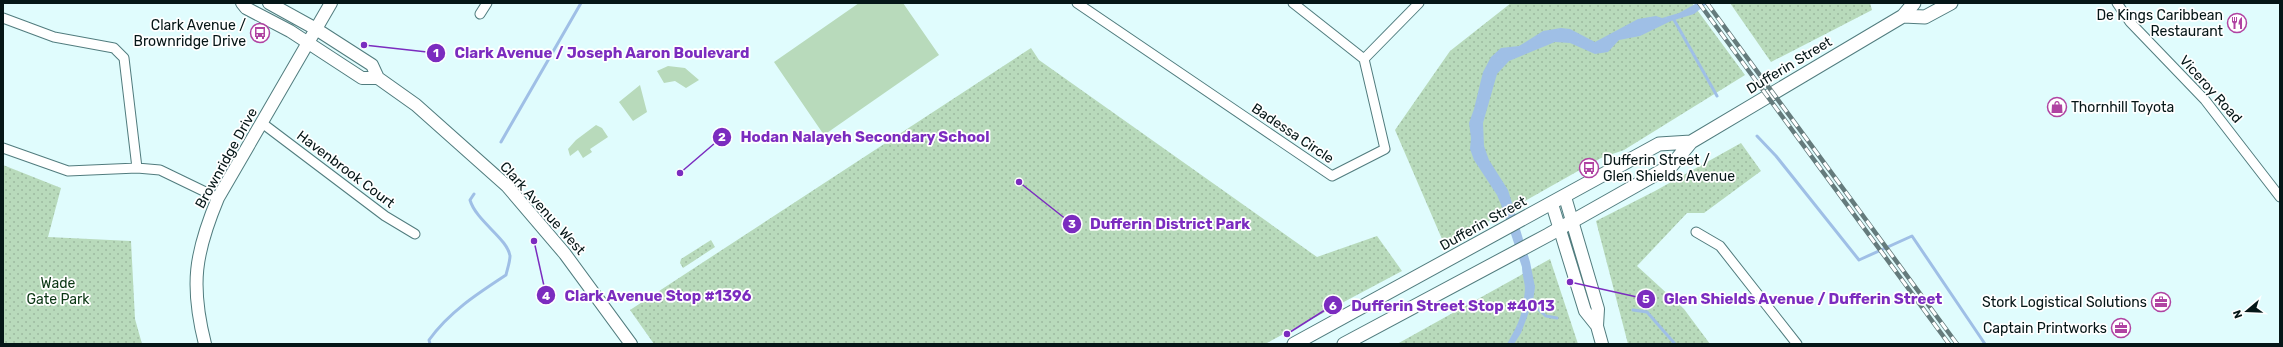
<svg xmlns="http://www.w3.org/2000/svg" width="2283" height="347" font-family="Rubik,sans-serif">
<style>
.grass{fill:#b8dabb}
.park{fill:url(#park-dots)}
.water{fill:#9fbfe6}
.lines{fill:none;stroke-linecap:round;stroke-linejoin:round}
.stream{stroke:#9fbfe6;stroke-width:3}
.minor-casing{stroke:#517c7e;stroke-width:11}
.tertiary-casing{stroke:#517c7e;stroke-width:14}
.secondary-casing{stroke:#517c7e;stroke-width:15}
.minor{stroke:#fff;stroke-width:9}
.tertiary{stroke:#fff;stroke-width:12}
.secondary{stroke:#fff;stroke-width:13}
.rail-casing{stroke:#657b7c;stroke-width:4.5}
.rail{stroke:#fff;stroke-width:3;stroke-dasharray:9;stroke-linecap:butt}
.labels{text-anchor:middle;stroke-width:3.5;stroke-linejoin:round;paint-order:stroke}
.poi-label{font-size:14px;fill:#051617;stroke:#fff;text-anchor:end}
.street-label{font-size:14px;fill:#051617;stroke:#fff}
.park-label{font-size:14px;fill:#0b3714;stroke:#fff}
.leader{fill:none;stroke:#7b2cbf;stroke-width:1.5}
.callout-dot{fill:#7b2cbf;stroke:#fff;stroke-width:1.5}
.mark-label{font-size:12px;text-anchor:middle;font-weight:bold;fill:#fff}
.callout-label{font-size:15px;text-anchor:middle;font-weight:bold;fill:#7b2cbf;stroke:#fff;stroke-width:3.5;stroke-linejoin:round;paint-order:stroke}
</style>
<defs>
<pattern id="park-dots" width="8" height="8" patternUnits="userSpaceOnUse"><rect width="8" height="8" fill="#b8dabb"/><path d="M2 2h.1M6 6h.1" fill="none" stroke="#9dbaa0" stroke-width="1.8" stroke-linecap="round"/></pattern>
</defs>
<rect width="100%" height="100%" fill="#e0fcfd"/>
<path class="grass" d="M859,3H903L939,55L824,135L774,62Z
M668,66L685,68L699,80L686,88L675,81L664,83L657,71Z
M640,85L647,112L633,121L619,102Z
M596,125L602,128L608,137L590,149L592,152L583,158L578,150L570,156L568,149L576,140Z"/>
<path class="park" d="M1511,3H1692L1745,75L1624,150L1601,158L1445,246L1395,130L1450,51Z
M1730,3H1870L1872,10L1771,62Z
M1031,48L1039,60L1317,257L1377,236L1402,271L1265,344H654L630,310Z
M1741,143L1761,171L1704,213H1687L1637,266L1684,309L1710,344H1628L1596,221L1655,191Z
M3,165L61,188L48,237L131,241L135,319L142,344H3Z
M711,240L715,247L683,268L680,263L681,259Z
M1550,259L1578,344H1397Z"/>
<path class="water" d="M1697,3H1708L1694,14L1671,21L1640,36L1619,40L1608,52L1595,54L1570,43L1555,42L1509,61L1497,74L1483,123L1484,146L1489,160L1508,190L1530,262L1535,287L1533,301L1521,333L1514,344H1507C1520,322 1523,313 1525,289C1525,283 1522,274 1522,267L1502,207L1497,195L1474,160L1470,149L1471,138L1469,123L1474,109L1483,72L1491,57L1501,48L1519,46L1543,31L1561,28L1570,29L1595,42L1638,19L1656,16L1662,18L1679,13Z"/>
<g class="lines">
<path class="stream" d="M1673,18L1717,96
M1757,136L1776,156L1859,260L1912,236L1985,344
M501,142L581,3
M1529,301L1546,316L1557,318
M1633,310L1647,312L1675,344
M430,344L429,340C449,312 477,294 506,275C507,270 510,262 510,256C508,239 476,221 470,200L474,194"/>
<defs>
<path id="minor" d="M1077,3L1332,176L1385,149L1364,59L1293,3
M2117,3L2130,22L2205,100L2280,197
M480,14L487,3
M3,18L54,37L114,48L124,58L137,168
M1364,59L1419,3
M262,123L385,216L415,234
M3,148L68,171L137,168L160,170L218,198
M1696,232L1720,246L1797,344"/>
<path id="tertiary" d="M242,3L246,8L290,31L362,78H378
M269,3L316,29L372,65L378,78L416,105L507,186L565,254L631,344
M1565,197L1598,309L1597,326
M1552,204L1585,311L1597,326L1602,344
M205,344C190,285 195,253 218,198L331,3"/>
<path id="secondary" d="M1903,16L1925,17L1951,3
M1294,344L1659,144L1691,142
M1344,344L1548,235L1672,165L1691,142L1903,16L1914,3"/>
</defs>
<use href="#minor" class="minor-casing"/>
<use href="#tertiary" class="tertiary-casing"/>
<use href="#secondary" class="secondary-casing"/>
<use href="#minor" class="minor"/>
<use href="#tertiary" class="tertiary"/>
<use href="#secondary" class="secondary"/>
<defs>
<path id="rail" d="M1699,3L1949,344
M1707,3L1957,344"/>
</defs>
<use href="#rail" class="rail-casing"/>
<use href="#rail" class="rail"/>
</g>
<defs>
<symbol id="restaurant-ring" viewBox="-11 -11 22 22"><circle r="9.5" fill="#fff" stroke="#b043a2" stroke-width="1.5"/><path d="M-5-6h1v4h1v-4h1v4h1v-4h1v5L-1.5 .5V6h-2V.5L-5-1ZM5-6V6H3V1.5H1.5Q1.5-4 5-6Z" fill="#b043a2"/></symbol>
<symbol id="bus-ring" viewBox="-11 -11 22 22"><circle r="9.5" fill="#fff" stroke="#b043a2" stroke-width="1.5"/><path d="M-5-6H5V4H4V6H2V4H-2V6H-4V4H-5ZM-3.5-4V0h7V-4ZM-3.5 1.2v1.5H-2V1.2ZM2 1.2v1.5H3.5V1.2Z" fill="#b043a2"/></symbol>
<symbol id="shop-ring" viewBox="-11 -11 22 22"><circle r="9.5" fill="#fff" stroke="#b043a2" stroke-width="1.5"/><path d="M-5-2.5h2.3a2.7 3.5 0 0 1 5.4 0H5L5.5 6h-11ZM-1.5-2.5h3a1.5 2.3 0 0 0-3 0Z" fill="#b043a2"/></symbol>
<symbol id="office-ring" viewBox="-11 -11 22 22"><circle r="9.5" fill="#fff" stroke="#b043a2" stroke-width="1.5"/><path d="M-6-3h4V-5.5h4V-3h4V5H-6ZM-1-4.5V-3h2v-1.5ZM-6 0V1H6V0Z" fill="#b043a2"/></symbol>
</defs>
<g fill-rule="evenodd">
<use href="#restaurant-ring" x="2226" y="12" width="22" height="22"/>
<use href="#bus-ring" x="249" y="22" width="22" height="22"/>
<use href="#shop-ring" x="2046" y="96" width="22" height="22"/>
<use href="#bus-ring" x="1578" y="157" width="22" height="22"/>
<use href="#office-ring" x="2150" y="291" width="22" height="22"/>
<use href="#office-ring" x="2110" y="317" width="22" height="22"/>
</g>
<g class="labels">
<g class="poi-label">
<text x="2223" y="20">De Kings Caribbean<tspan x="2223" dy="16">Restaurant</tspan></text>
<text x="246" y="30">Clark Avenue /<tspan x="246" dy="16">Brownridge Drive</tspan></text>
<text x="2071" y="112" text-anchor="start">Thornhill Toyota</text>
<text x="1603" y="165" text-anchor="start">Dufferin Street /<tspan x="1603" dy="16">Glen Shields Avenue</tspan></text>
<text x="2147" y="307">Stork Logistical Solutions</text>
<text x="2107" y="333">Captain Printworks</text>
</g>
<g class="street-label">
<text transform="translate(1789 65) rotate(-31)" y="5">Dufferin Street</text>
<text transform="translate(2211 89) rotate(48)" y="5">Viceroy Road</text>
<text transform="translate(1293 133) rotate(34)" y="5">Badessa Circle</text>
<text transform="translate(226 158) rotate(-61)" y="5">Brownridge Drive</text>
<text transform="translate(346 169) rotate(37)" y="5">Havenbrook Court</text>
<text transform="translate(543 208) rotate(48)" y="5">Clark Avenue West</text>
<text transform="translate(1483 223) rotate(-29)" y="5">Dufferin Street</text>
</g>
<g class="park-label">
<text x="58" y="288">Wade<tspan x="58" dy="16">Gate Park</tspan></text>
</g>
</g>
<path class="leader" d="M364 45L436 53M680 173L722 137M1019 182L1072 224M534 241L546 295M1570 282L1646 299M1287 334L1333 305"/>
<g class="callout-dot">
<circle cx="364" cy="45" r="4"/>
<circle cx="680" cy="173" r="4"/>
<circle cx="1019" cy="182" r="4"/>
<circle cx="534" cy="241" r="4"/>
<circle cx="1570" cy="282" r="4"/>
<circle cx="1287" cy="334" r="4"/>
<circle cx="436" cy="53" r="10"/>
<circle cx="722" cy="137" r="10"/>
<circle cx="1072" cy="224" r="10"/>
<circle cx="546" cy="295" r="10"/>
<circle cx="1646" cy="299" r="10"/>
<circle cx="1333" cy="305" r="10"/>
</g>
<g class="mark-label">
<text x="436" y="57">1</text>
<text x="722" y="141">2</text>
<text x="1072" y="228">3</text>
<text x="546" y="300">4</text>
<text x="1646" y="303">5</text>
<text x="1333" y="310">6</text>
</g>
<g class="callout-label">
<text x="602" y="58">Clark Avenue / Joseph Aaron Boulevard</text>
<text x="865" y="142">Hodan Nalayeh Secondary School</text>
<text x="1170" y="229">Dufferin District Park</text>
<text x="658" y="301">Clark Avenue Stop #1396</text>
<text x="1803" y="304">Glen Shields Avenue / Dufferin Street</text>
<text x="1453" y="311">Dufferin Street Stop #4013</text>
</g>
<rect width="2283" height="347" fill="none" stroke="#051617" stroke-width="8"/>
<g transform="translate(2247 311) rotate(251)" stroke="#ffffff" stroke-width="3" paint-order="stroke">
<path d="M0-3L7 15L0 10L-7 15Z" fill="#051617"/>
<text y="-6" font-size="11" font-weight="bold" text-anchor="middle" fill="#051617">N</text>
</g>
</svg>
